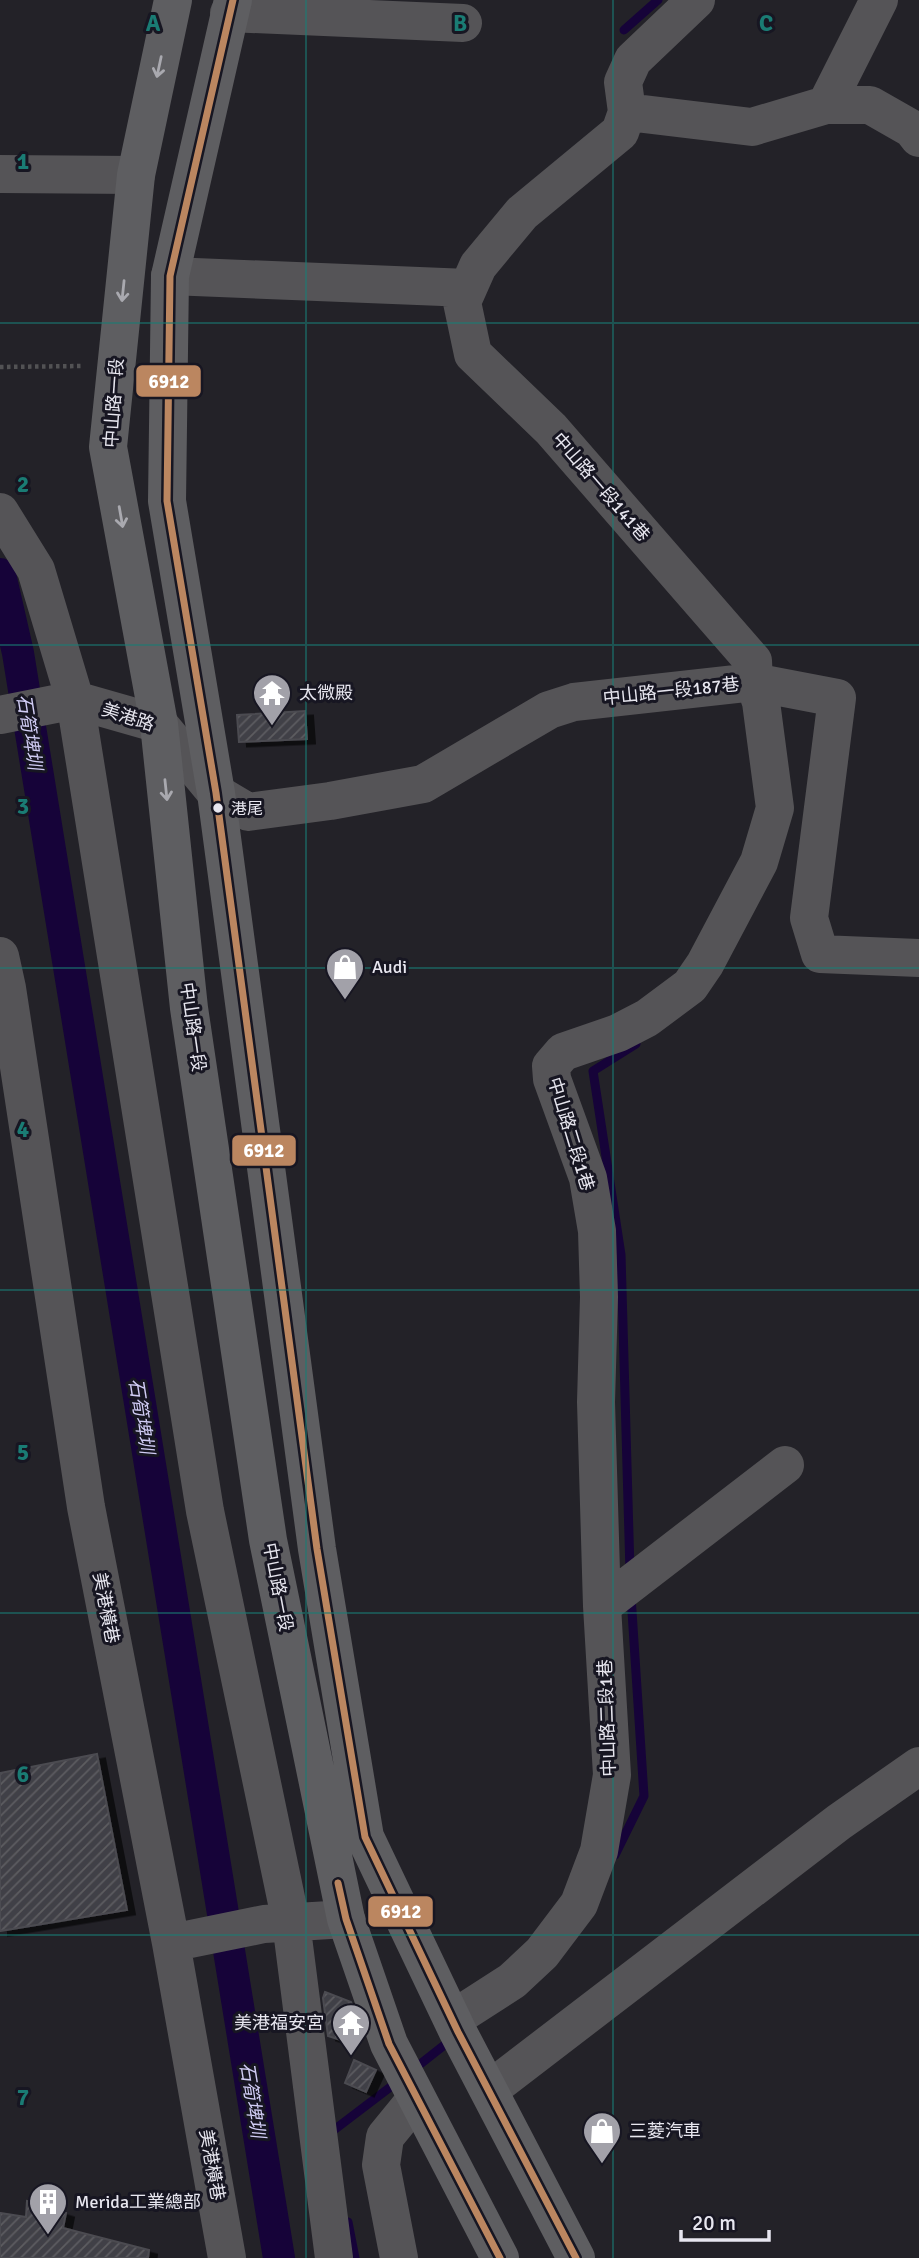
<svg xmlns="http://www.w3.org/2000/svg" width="919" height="2258" font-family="Signika,'Noto Sans TC',sans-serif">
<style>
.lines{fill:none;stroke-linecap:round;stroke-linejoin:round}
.stream{stroke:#160339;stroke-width:9}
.canal{stroke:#160339;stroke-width:32}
.building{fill:url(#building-hatch);stroke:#4c4b51;stroke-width:2;filter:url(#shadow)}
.path{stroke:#525254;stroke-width:4.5;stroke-dasharray:3.5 3.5;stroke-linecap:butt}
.minor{stroke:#555457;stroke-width:38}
.major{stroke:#5e5e61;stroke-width:38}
.bus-1-casing{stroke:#171622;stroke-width:12}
.bus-1{stroke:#bb8660;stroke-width:7}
.oneway{stroke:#a9a9af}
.grid{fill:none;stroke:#1a7c74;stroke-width:2;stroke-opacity:0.55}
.bus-dot{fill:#e7e6ef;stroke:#171622;stroke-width:2.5}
.labels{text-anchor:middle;stroke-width:6;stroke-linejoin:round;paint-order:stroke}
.bus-label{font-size:16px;fill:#e7e6ef;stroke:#171622;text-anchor:start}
.street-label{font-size:18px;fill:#e7e6ef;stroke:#171622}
.poi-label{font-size:18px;fill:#e7e6ef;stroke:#171622;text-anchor:start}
.water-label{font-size:19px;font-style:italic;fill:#d1cdf5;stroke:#171622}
.grid-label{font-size:23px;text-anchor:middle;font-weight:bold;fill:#1a7c74;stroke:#171622;stroke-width:6;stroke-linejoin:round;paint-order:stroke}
.line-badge{stroke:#171622;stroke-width:2.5}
.badge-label{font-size:19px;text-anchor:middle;font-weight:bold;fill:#fff}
</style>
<defs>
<pattern id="building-hatch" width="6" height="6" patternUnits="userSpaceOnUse" patternTransform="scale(1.75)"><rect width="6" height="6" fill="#414046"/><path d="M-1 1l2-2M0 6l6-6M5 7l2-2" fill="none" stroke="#5c5c61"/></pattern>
<filter id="shadow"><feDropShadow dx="8" dy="4.5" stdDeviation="0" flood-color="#0009"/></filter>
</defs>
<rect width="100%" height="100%" fill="#232228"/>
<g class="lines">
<path class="stream" d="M624,30L658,0
M630,1571L621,1255L593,1071L636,1044
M615,1855L644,1796L631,1596
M414,2069L452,2039
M331,2136L330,2133L397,2082
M348,2222L355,2258"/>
<path class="canal" d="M0,574L18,653L279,2258"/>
</g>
<path class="building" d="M305,711L307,739L239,742L237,715Z
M97,1754L127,1910L0,1931V1773Z
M325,1992L351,2002L355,2012L344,2041L328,2036L323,1998Z
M354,2060L376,2070L366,2092L345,2083Z
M27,2201L66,2213L63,2228L149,2250L148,2258H0V2213L26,2217Z"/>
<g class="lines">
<path class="path" d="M0,367L83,366"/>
<path class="minor" d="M229,13L463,23
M826,105L879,0
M627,112L752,127L826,105H870L912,129L919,138
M0,174L136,175
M170,276L468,288
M0,512L36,570L75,700L205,1511L291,1922L334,2258
M0,715L75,700L159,724L216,793L248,812L330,801L423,784L549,710L574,702L754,682L837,698L809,918L820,954L919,958
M0,956L7,988L86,1507L171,1943L227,2258
M602,1606L785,1465
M171,1943L264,1924L346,1919
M453,2019L512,1981L542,1953L579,1904L599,1851L612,1775L602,1606L596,1402L599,1297L597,1231L588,1178L552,1079L551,1066L563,1052L618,1033L647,1018L690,986L705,964L759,862L775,808L761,702L754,682L753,661L551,429L473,354L462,302L478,266L522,213L620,132L627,112L623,82L633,60L696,0
M489,2090L839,1822L919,1766
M399,2258L381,2165L385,2137L416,2099"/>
<path class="major" d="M173,0L136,175L108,447L159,724L189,1008L268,1540L346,1919L389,2044L500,2258
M233,0L170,276L167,501L216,793L317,1549L365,1837L458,2032L576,2258"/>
<defs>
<path id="bus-1" d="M233,0L170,276L167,501L216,793L317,1549L365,1837L458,2032L576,2258
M338,1883L346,1919L389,2044L500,2258"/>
</defs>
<use href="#bus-1" class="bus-1-casing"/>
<use href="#bus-1" class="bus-1"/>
</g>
<defs><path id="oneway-shaft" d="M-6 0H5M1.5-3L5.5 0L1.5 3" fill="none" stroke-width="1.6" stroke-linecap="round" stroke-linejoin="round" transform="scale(1.75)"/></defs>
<g class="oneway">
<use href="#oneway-shaft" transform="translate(159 67) rotate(102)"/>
<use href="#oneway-shaft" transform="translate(123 291) rotate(96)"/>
<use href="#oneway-shaft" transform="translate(121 517) rotate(80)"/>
<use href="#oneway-shaft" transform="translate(166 790) rotate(84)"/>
</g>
<path class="grid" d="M306,0V2258M613,0V2258M0,323H919M0,645H919M0,968H919M0,1290H919M0,1613H919M0,1935H919"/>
<defs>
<symbol id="temple-pin" viewBox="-11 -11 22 30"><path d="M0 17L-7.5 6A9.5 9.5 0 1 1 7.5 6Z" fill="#a2a1a9" stroke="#171622"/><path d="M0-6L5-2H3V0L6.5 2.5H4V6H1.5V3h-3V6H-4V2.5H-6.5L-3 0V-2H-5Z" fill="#fff"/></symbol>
<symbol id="shop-pin" viewBox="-11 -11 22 30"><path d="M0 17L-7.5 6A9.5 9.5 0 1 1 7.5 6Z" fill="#a2a1a9" stroke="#171622"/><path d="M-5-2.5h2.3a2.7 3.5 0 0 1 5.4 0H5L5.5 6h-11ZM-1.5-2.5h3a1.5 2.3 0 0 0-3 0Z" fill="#fff"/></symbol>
<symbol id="building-pin" viewBox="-11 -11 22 30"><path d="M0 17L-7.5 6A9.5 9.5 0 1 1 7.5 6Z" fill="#a2a1a9" stroke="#171622"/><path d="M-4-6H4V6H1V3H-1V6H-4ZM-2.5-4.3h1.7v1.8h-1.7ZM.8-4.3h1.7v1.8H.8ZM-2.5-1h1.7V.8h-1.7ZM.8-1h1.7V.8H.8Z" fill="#fff"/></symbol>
</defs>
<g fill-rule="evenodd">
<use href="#temple-pin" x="250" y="671" width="44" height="60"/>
<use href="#shop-pin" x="323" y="945" width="44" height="60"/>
<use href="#temple-pin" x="329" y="2001" width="44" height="60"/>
<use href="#shop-pin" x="580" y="2109" width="44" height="60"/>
<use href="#building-pin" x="26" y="2180" width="44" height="60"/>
</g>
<circle class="bus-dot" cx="218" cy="808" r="6"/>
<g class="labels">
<g class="bus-label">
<text x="231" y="814">港尾</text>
</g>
<g class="street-label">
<text transform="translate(114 403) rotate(-86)" y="6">中山路一段</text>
<text transform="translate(601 487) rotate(49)" y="6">中山路一段141巷</text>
<text transform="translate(671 691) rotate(-6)" y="6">中山路一段187巷</text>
<text transform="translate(128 717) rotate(18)" y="6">美港路</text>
<text transform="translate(193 1027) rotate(82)" y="6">中山路一段</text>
<text transform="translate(571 1134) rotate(73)" y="6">中山路二段1巷</text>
<text transform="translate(278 1587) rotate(79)" y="6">中山路一段</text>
<text transform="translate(106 1608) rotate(79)" y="6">美港橫巷</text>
<text transform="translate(607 1718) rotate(-92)" y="6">中山路二段1巷</text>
<text transform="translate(212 2165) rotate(80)" y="6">美港橫巷</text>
</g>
<g class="poi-label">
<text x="299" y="699">太微殿</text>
<text x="372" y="973">Audi</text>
<text x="324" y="2029" text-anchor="end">美港福安宮</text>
<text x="629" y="2137">三菱汽車</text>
<text x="75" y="2208">Merida工業總部</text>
</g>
<g class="water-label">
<text transform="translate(30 732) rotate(81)" y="7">石筍埤圳</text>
<text transform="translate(142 1416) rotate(81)" y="7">石筍埤圳</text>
<text transform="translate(253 2100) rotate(81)" y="7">石筍埤圳</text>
</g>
</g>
<g class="grid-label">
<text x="153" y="31">A</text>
<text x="460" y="31">B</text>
<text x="766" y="31">C</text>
<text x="23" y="169">1</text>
<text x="23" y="492">2</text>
<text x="23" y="814">3</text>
<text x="23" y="1137">4</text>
<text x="23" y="1460">5</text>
<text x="23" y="1782">6</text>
<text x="23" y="2105">7</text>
</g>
<g class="line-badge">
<rect x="135" y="364" width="67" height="34" rx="7" fill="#bb8660"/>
<rect x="231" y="1134" width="66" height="33" rx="7" fill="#bb8660"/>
<rect x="367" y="1895" width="67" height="33" rx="7" fill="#bb8660"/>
</g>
<g class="badge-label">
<text x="169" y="388">6912</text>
<text x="264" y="1157">6912</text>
<text x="401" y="1918">6912</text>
</g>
<path d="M681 2230v10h88v-10" fill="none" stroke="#e7e6ef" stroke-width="3.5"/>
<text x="692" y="2230" font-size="21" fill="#e7e6ef" stroke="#171622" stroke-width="5" paint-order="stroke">20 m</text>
</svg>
